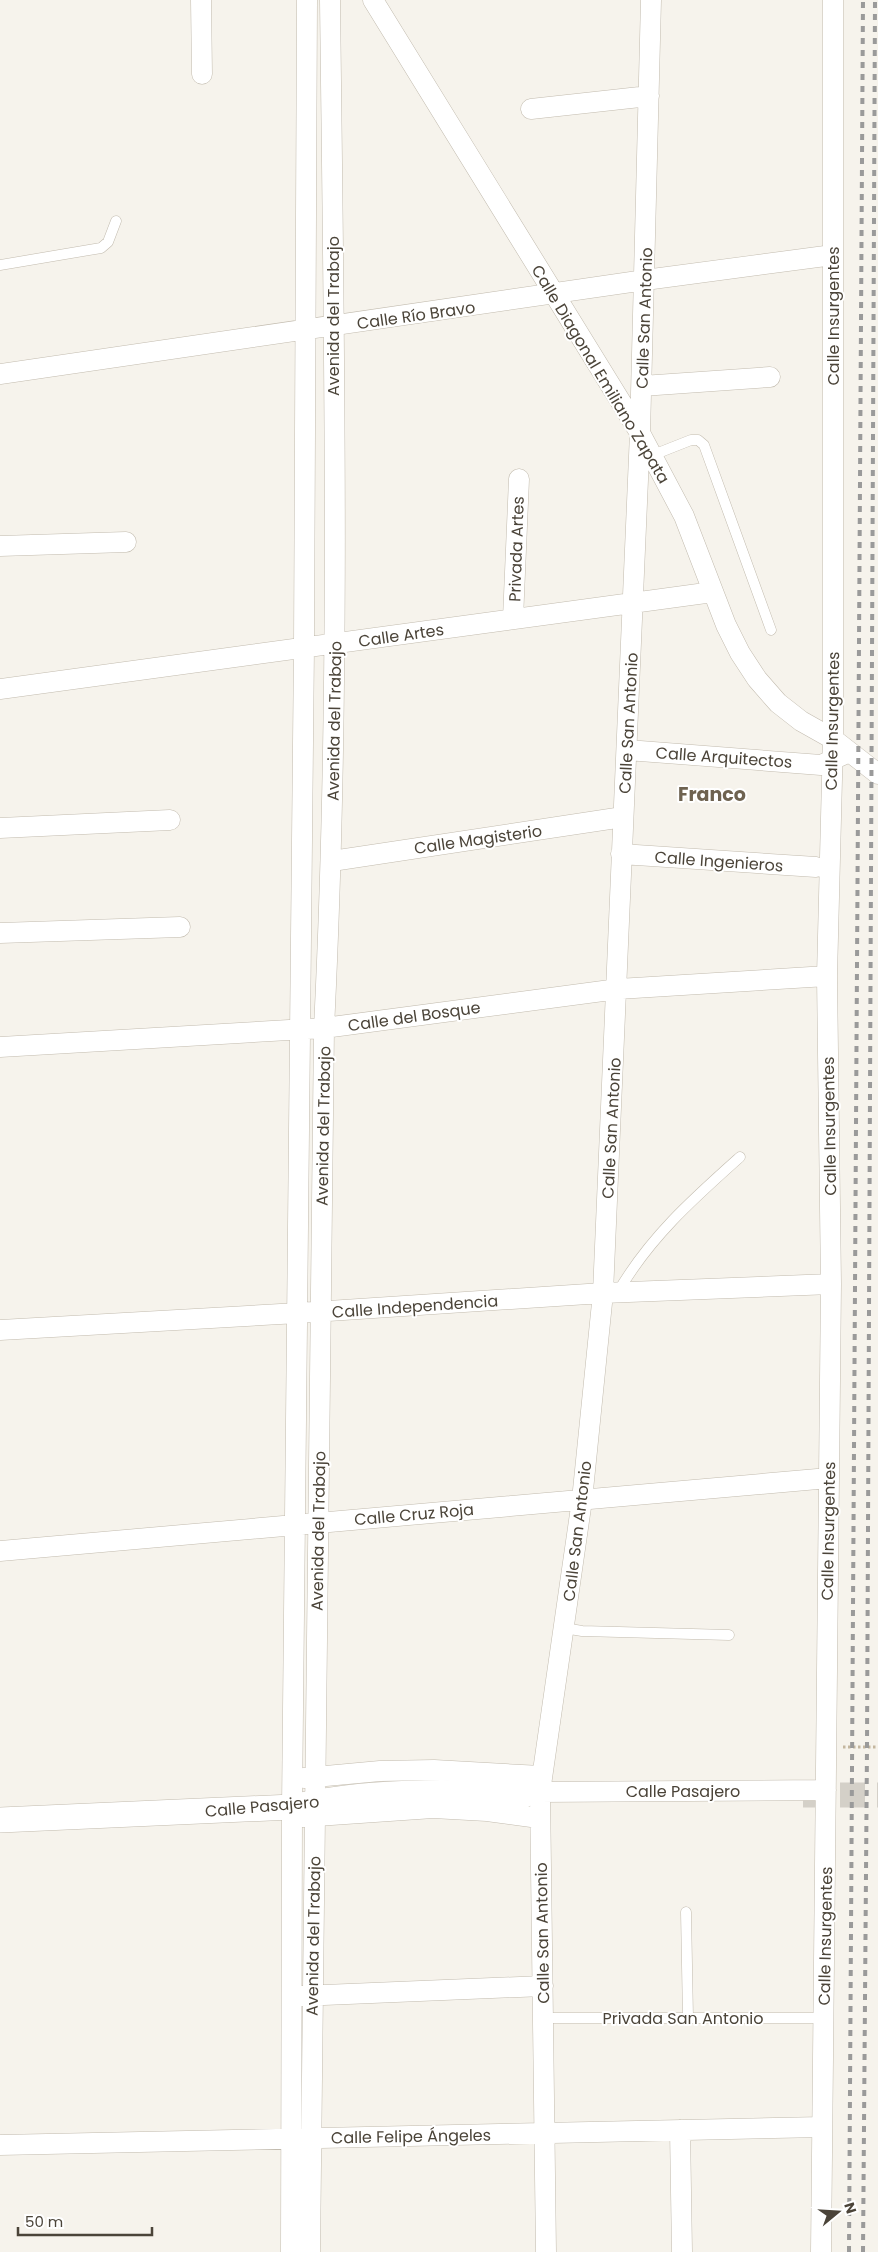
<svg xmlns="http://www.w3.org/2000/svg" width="878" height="2252" font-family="Poppins,sans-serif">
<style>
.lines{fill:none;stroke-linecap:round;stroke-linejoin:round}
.tertiary-tunnel{stroke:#d4d0c8;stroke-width:25;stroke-dasharray:25 12;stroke-linecap:butt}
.service-casing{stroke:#c2bbae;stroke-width:11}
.minor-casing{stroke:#c2bbae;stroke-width:21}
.tertiary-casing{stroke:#c2bbae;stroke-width:26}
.path{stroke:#c4b79f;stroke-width:3;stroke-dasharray:2.5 2.5;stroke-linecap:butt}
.service{stroke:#fff;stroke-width:10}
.minor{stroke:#fff;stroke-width:20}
.tertiary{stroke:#fff;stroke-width:25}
.rail{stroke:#9a9a9a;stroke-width:4;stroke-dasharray:6 6;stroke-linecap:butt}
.labels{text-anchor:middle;stroke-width:4;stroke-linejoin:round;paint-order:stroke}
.street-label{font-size:16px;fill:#4b4439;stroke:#fff}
.quarter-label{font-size:19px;font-weight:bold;fill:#6e6250;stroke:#fff}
</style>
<rect width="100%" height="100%" fill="#f6f3ec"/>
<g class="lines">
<path class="tertiary-tunnel" d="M803,1795H878"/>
<defs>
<path id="service" d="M0,265L101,248L108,242L116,221
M653,455L691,440H698L704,445L771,630
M618,1292C650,1237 693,1199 740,1157
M564,1628L582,1631L729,1635
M686,1912L688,2018
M543,2018H824"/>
<path id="minor" d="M201,0L202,74
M373,0L640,433L684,516L726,625L740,653L757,679L778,703L801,721L833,739L878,774
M531,109L649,96
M0,374L645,280L833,255
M642,386L770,377
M0,546L126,542
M513,619L519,479
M0,689L713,592
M627,750L821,765L843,755
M0,828L170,820
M621,854L816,867
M332,861L623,817
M0,933L180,927
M0,1047L324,1028L618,989L827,976
M0,1330L298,1313L603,1293L831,1284
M0,1551L829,1478
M304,1778L380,1771L434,1770L541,1776
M540,1792L826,1790
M302,1817L433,1808L487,1811L539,1818
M300,1996L543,1986
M680,2130L682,2252
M0,2145L822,2127
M291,2252L292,1807L304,647L307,0
M310,2252L324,1028C341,686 334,343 330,0
M546,2252L540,1792L582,1500L603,1293L640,433L651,0
M821,2252L831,1284L827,976L833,739V0"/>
<path id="tertiary" d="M0,1820L292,1807C366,1790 450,1791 524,1795"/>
</defs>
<use href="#service" class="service-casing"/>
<use href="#minor" class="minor-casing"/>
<use href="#tertiary" class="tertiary-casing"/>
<path class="path" d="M843,1747H878"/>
<use href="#service" class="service"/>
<use href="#minor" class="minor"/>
<use href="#tertiary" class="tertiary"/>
<path class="rail" d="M849,2252L863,0
M863,2252L867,1747L875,0"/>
</g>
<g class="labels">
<g class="street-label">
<text transform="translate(416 315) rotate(-8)" y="6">Calle Río Bravo</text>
<text transform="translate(333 316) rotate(-90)" y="6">Avenida del Trabajo</text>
<text transform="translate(833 316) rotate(-90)" y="6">Calle Insurgentes</text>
<text transform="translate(644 318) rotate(-88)" y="6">Calle San Antonio</text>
<text transform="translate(601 374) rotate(59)" y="6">Calle Diagonal Emiliano Zapata</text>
<text transform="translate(516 549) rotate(-88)" y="6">Privada Artes</text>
<text transform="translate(401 635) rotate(-8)" y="6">Calle Artes</text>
<text transform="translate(334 721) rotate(-89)" y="6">Avenida del Trabajo</text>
<text transform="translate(832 721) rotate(-89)" y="6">Calle Insurgentes</text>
<text transform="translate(628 723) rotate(-87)" y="6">Calle San Antonio</text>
<text transform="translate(724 757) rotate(4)" y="6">Calle Arquitectos</text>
<text transform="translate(478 839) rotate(-8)" y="6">Calle Magisterio</text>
<text transform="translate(719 861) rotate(4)" y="6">Calle Ingenieros</text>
<text transform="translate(414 1016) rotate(-8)" y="6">Calle del Bosque</text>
<text transform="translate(323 1126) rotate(-89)" y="6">Avenida del Trabajo</text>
<text transform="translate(829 1126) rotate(-91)" y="6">Calle Insurgentes</text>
<text transform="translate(611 1128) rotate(-87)" y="6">Calle San Antonio</text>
<text transform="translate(415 1306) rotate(-4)" y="6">Calle Independencia</text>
<text transform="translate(414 1514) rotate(-5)" y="6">Calle Cruz Roja</text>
<text transform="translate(318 1531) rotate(-89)" y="6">Avenida del Trabajo</text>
<text transform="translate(577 1531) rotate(-83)" y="6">Calle San Antonio</text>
<text transform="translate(828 1531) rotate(-89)" y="6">Calle Insurgentes</text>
<text x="683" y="1797">Calle Pasajero</text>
<text transform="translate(262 1806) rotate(-5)" y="6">Calle Pasajero</text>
<text transform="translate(542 1933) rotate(-91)" y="6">Calle San Antonio</text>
<text transform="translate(313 1936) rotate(-89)" y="6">Avenida del Trabajo</text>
<text transform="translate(825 1936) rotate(-89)" y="6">Calle Insurgentes</text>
<text x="683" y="2024">Privada San Antonio</text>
<text transform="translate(411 2136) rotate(-1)" y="6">Calle Felipe Ángeles</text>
</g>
<g class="quarter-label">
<text x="712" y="801">Franco</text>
</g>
</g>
<g transform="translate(838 2212) rotate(72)" stroke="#ffffff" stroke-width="4" paint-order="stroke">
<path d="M0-4L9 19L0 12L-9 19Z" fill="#4b4439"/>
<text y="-8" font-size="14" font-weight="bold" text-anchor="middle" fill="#4b4439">N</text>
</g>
<path d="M18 2227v8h134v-8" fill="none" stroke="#4b4439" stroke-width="2.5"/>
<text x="25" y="2227" font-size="15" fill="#4b4439" stroke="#ffffff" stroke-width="4" paint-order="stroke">50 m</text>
</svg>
